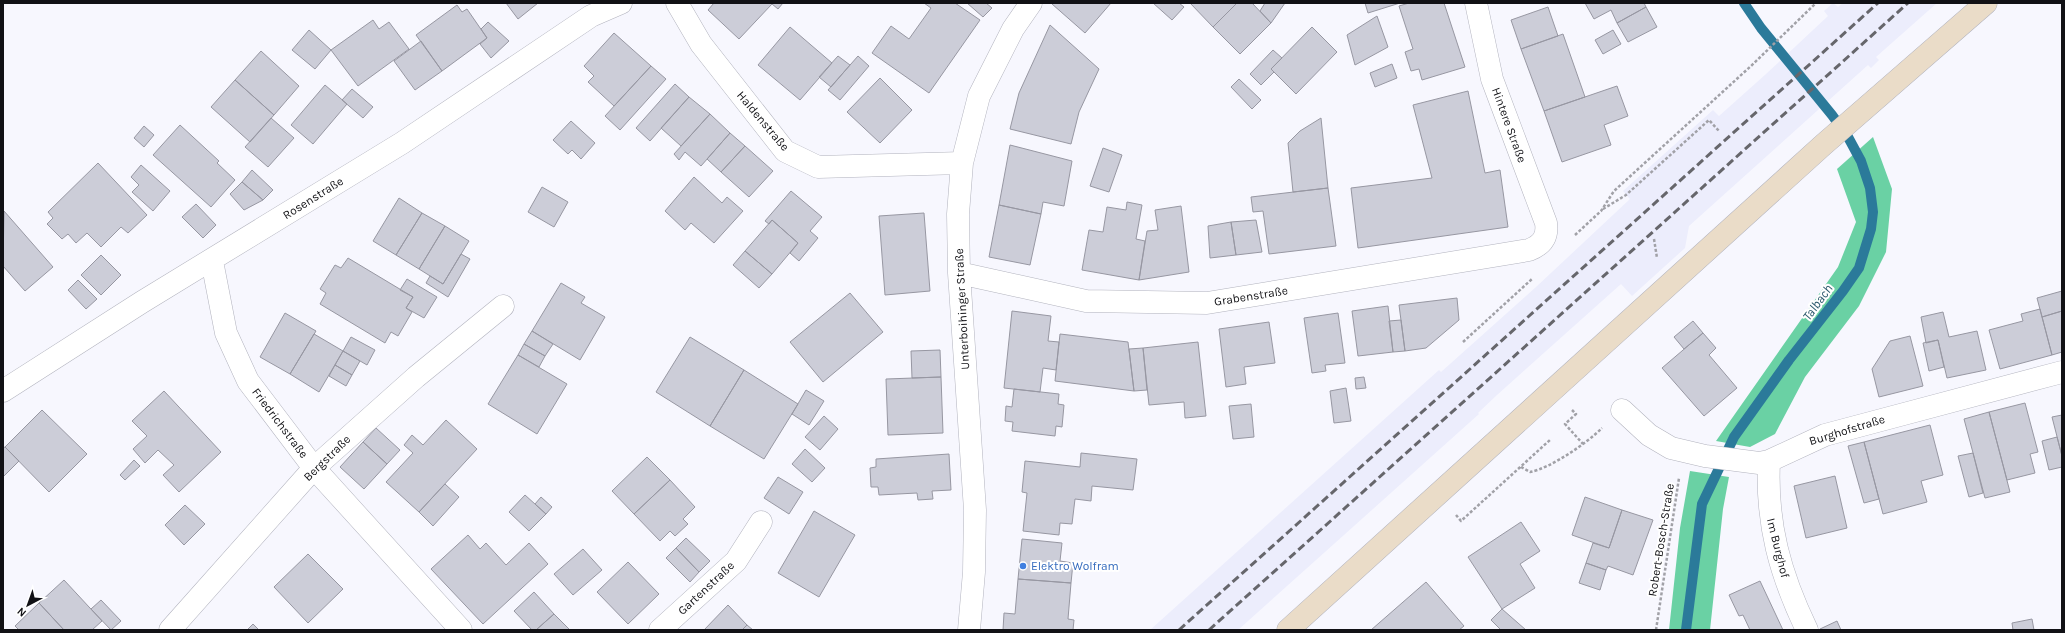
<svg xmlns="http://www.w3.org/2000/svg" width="2065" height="633" font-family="Karla,sans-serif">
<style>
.built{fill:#ecedfc}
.forest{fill:#6ad1a4}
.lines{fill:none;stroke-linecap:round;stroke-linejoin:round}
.stream{stroke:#2b7a9a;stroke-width:10}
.building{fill:#cccdd8;stroke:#9797a2}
.street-casing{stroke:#b2b3be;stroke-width:23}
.secondary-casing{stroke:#b2b3be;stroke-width:23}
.path{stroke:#a1a1a7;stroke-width:2.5;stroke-dasharray:3 2;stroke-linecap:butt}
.street{stroke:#fff;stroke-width:22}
.secondary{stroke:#eadcc8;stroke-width:22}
.rail{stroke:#66666b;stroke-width:3;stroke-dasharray:8 4;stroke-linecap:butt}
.shop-dot{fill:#3f7fe0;stroke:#fff;stroke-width:1.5}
.labels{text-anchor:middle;stroke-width:4;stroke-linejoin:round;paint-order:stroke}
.street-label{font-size:12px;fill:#111115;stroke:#fff}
.shop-label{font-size:12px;fill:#366cbe;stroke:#fff;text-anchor:start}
.water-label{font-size:13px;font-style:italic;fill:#2a576b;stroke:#fff}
</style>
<rect width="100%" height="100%" fill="#f7f7fe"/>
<path class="built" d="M1833,3L1838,7L1843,3H1937L1876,57L1879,60L1871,68L1868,65L1689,226L1685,248L1632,296L1621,284L1497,395L1478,413L1479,414L1238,630H1150L1439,370L1441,372L1536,287L1630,199L1623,191L1713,110L1719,116L1766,74L1828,16L1824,11Z"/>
<path class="forest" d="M1873,137L1892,189L1886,252L1859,306L1805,377L1775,434L1750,447L1716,441L1838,267L1856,222L1837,169Z
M1690,471L1729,477L1723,509L1710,630H1669L1680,528Z"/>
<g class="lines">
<path class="stream" d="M1686,630L1702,504L1734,437L1789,360L1843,291L1859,268L1871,229L1873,212L1870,188L1861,161L1848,137L1832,115L1761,28L1744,3"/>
</g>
<path class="building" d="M506,3H538L518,19Z
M714,3H783L778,9L772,4L739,39L708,10Z
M924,3H955L980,20L929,93L872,53L891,26L909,39L931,8Z
M967,3H986L992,8L983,17Z
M1053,3H1111L1085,33L1052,4Z
M1153,3H1179L1184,7L1172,20Z
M1190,3H1237L1213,27Z
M1237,3H1252L1271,23L1240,54L1213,27Z
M1265,3H1285L1271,23L1260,11Z
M1365,3H1400L1368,13Z
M1409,3H1444L1465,67L1422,80L1419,69L1411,71L1405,52L1413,49L1399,6Z
M1585,3H1644L1646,7L1617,23L1611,10L1594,19Z
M457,5L462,12L467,9L487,38L442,71L416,35Z
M1548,7L1558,36L1521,49L1511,20Z
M1646,7L1657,27L1628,42L1617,23Z
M1377,16L1388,47L1355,65L1347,35Z
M373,20L379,29L389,22L409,49L358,86L331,50Z
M488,22L509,41L491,58L480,44L487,38L481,29Z
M1050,25L1099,69L1079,112L1071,144L1010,129L1019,93Z
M790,27L832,63L800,100L758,65Z
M1312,27L1337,52L1296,94L1271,69Z
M309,30L331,50L315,69L292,50Z
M1613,30L1621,44L1603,54L1595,40Z
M614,33L651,66L614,106L588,82L594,76L584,66Z
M1563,34L1585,97L1544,111L1521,49Z
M421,41L442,71L415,90L394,61Z
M1273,50L1282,58L1271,69L1274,72L1261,85L1250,74Z
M261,51L299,86L274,115L235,80Z
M838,56L850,65L831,87L819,77Z
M858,56L869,66L840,100L828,90Z
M1392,64L1397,78L1375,87L1370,73Z
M651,66L666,79L620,130L605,116Z
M880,78L912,110L880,143L847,112Z
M1239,79L1261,100L1252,109L1231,87Z
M235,80L274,115L250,142L211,107Z
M675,84L689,97L650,141L636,128Z
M325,85L347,104L313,144L291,125Z
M1617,86L1628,116L1604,125L1611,145L1562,162L1544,111Z
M352,89L373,107L363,118L342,100Z
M1468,91L1485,173L1500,170L1508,227L1358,248L1351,188L1432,178L1413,105Z
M689,97L710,114L681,146L661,128Z
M710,114L730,133L701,166L685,152L679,160L674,154Z
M271,118L294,138L268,167L245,147Z
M1321,118L1328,188L1293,192L1288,143L1300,131Z
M571,121L595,143L581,159L572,150L568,154L553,140Z
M180,125L219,161L217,163L235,180L211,207L153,155Z
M144,126L154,135L144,147L134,138Z
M730,133L745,146L721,172L707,159Z
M1010,145L1072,161L1064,206L1043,202L1041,214L999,205Z
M745,146L773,171L749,197L721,172Z
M1103,148L1122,155L1109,192L1090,186Z
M98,163L147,215L128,233L121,227L101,247L87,233L76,243L68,234L62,239L47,224L53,218L48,212Z
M141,165L170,191L153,211L132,192L139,185L131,177Z
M252,170L273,190L263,200L242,182Z
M694,177L722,203L727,197L743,211L714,243L691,223L685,230L665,211Z
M242,182L263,200L244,210L230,194Z
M542,187L568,202L554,227L528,212Z
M1328,188L1336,246L1269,254L1263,211L1253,212L1251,197Z
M791,191L822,217L810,231L818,238L799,261L790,253L798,243L772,220L769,224L765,221Z
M399,198L422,213L396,255L373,241Z
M1127,202L1142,205L1136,239L1145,241L1139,280L1082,270L1089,230L1103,232L1107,207L1126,210Z
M196,204L216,225L203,238L182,217Z
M999,205L1041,214L1030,265L989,257Z
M1181,206L1189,272L1139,280L1147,231L1158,230L1155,210Z
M4,211L53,267L25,291L3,266Z
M422,213L445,226L419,269L396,255Z
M924,213L930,291L885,295L879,216Z
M772,220L798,243L772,274L745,251Z
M1256,220L1262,252L1236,255L1231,222Z
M1231,222L1236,255L1210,258L1208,226Z
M445,226L469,241L443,284L419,269Z
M745,251L772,274L759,288L733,265Z
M461,254L470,259L448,297L426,283L430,276L443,284Z
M101,255L121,275L101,295L81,275Z
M348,258L413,297L406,308L412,312L398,336L391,332L385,343L320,304L326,293L320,289L335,265L341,268Z
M407,279L437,297L424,318L406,308L413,297L400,290Z
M78,280L97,299L86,309L68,290Z
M561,283L585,297L581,303L605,317L580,360L532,331Z
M2062,291V311L2042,317L2037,298Z
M850,293L883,332L823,382L790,342Z
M1457,298L1459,320L1426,348L1405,351L1399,305Z
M1388,306L1393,352L1358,356L1352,311Z
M2040,309L2052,355L2000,369L1989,330L2023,321L2021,314Z
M1012,311L1051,316L1048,341L1059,342L1056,370L1043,368L1040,392L1004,388Z
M2062,311V352L2052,355L2042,317Z
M1943,312L1949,337L1977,331L1986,370L1947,378L1938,340L1926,343L1921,317Z
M285,313L316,331L290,374L260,357Z
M1338,313L1345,363L1325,365L1326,371L1312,373L1304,318Z
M1401,320L1405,351L1393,352L1389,321Z
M1693,321L1703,333L1684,349L1674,337Z
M1269,322L1275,363L1244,367L1246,384L1226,387L1219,329Z
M532,331L553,344L545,356L524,344Z
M1703,333L1716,348L1709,355L1737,388L1704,416L1662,368Z
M314,334L343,351L319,392L290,374Z
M1060,334L1128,342L1134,391L1055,381Z
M1910,336L1923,386L1879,397L1872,369L1890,341Z
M351,337L375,350L367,365L343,351Z
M690,337L744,370L710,426L656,392Z
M1938,340L1944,367L1929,371L1923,343Z
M1198,342L1206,416L1185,418L1184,402L1149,405L1143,348Z
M524,344L545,356L539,367L518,355Z
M1143,348L1147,390L1134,391L1129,349Z
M940,350L941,377L912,378L911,351Z
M343,351L360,361L352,375L335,365Z
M518,355L567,384L537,434L488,404Z
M335,365L352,375L346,386L329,376Z
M744,370L798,404L764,459L710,426Z
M941,377L943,433L888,435L886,379Z
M1364,377L1366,388L1356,389L1355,378Z
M1346,388L1351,421L1334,423L1330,391Z
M1014,389L1059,394L1058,404L1064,405L1062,427L1056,426L1055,436L1012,431L1013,422L1005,421L1006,406L1012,407Z
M806,390L824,401L809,425L792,414Z
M164,391L221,452L179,492L163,475L174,465L158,450L145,463L133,449L147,436L132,421Z
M2025,403L2038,452L2030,454L2035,473L2007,480L1989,412Z
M1251,404L1254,437L1233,439L1229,406Z
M42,410L87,454L49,492L5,447Z
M1989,412L2010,492L1985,498L1964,419Z
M2062,415V456L2052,417Z
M824,416L838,429L820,450L805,437Z
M446,420L477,449L419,512L386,482L413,453L404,445L412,435L423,445Z
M1930,425L1943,475L1921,481L1927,502L1883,514L1864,442Z
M376,428L400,450L387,464L363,442Z
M2057,437L2062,456V467L2049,470L2042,441Z
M363,442L387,464L364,489L340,467Z
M1864,442L1879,499L1864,503L1848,446Z
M5,447L19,461L3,477V448Z
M805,449L825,468L812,482L792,464Z
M1081,453L1137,459L1133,490L1092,486L1091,501L1075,499L1072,524L1060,523L1059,535L1023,531L1027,493L1022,492L1025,461L1080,467Z
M1973,453L1983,493L1969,497L1958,456Z
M949,454L951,490L932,491L933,499L918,500L917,493L879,495L878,487H871L870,468L876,467V459Z
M647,457L670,480L634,514L612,491Z
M134,460L140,466L125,480L120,475Z
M1835,476L1847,528L1806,538L1794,486Z
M778,477L803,492L789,514L764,498Z
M670,480L695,507L683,519L688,524L675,536L670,531L660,541L634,514Z
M445,484L459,497L433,526L419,512Z
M525,495L546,514L529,531L509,512Z
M541,497L552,507L546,514L535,504Z
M1585,497L1622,510L1609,548L1572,535Z
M185,505L205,524L184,545L165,525Z
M1622,510L1653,520L1633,575L1608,566L1606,570L1586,563L1593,543L1609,548Z
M814,511L855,535L819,597L778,573Z
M1521,522L1540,551L1520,564L1535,588L1502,609L1468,557Z
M468,535L480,549L486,543L506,565L529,543L548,564L483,624L431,569Z
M686,538L710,561L699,572L676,548Z
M1022,539L1062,543L1060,561L1073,563L1071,583L1018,579Z
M676,548L699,572L690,582L666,558Z
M583,549L602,570L573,595L554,574Z
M308,554L343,589L308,623L274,587Z
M628,562L659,594L628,624L597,592Z
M1586,563L1606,570L1600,590L1579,583Z
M1018,579L1071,583L1068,619L1074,620L1073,630H1003L1004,613L1015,614Z
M64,580L102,621L92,630H64L39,603Z
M1760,581L1783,630H1750L1743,615L1739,616L1729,595Z
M1426,582L1464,626L1459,630H1371Z
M534,592L554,614L536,630H532L514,611Z
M101,600L121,621L111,630L91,609Z
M39,603L64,630H19L15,626Z
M728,605L747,625L742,630H704Z
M1502,609L1526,630H1501L1491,620Z
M554,614L570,630H536Z
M2032,619L2034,630H2013L2012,623Z
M1837,621L1841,630H1821L1820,629Z
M253,624L259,630H247Z
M747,625L753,630H742Z"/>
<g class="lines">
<defs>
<path id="street" d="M677,3L701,44L785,151L818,167L962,163
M212,261L226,333L248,381L314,468L461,630
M959,273L1086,301L1207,303L1529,250C1542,245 1548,237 1546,223L1492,79L1476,3
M3,391L142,302L402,143L591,16L621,3
M1622,410L1649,435L1671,448L1705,456L1759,463L1769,461L1825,435L2062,372
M1769,461C1766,524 1780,574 1807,630
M170,630L314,468L416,377L503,306
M660,630L736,561L761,522
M969,630L974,572L975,510L959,273L958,214L962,163L979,96L1013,29L1031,3"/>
<path id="secondary" d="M1288,630L1823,145L1986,3"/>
</defs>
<use href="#street" class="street-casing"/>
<use href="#secondary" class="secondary-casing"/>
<path class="path" d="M1603,209L1626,195L1709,120L1719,131
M1575,235L1601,211L1614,191L1751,66L1816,3
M1654,239L1657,258
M1463,342L1532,279
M1572,410L1576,414L1565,424L1583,444
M1521,467L1530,472C1551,468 1587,443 1602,428
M1456,515L1461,521L1551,439
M1656,630L1679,478"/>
<use href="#street" class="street"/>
<use href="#secondary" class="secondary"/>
<path class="rail" d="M1179,630L1878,3
M1209,630L1908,3"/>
</g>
<circle class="shop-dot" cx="1023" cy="566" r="4"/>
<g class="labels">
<g class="street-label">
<text transform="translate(763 121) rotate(50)" y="4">Haldenstraße</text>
<text transform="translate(1509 125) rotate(70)" y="4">Hintere Straße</text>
<text transform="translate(313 198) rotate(-32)" y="4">Rosenstraße</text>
<text transform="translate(1251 296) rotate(-9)" y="4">Grabenstraße</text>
<text transform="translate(962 309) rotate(-93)" y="4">Unterboihinger Straße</text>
<text transform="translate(280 423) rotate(53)" y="4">Friedrichstraße</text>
<text transform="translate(1847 430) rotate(-17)" y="4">Burghofstraße</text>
<text transform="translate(327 458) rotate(-44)" y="4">Bergstraße</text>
<text transform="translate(1661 540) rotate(-81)" y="4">Robert-Bosch-Straße</text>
<text transform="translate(1778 548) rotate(76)" y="4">Im Burghof</text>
<text transform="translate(706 588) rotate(-43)" y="4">Gartenstraße</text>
</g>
<g class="shop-label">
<text x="1031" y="570">Elektro Wolfram</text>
</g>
<g class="water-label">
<text transform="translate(1817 302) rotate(-54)" y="5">Talbach</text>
</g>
</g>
<rect width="2065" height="633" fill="none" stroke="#111115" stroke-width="8"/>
<g transform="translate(28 605) rotate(221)" stroke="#ffffff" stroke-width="3" paint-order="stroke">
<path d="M0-3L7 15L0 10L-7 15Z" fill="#111115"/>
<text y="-6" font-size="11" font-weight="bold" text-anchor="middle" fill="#111115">N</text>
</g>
</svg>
